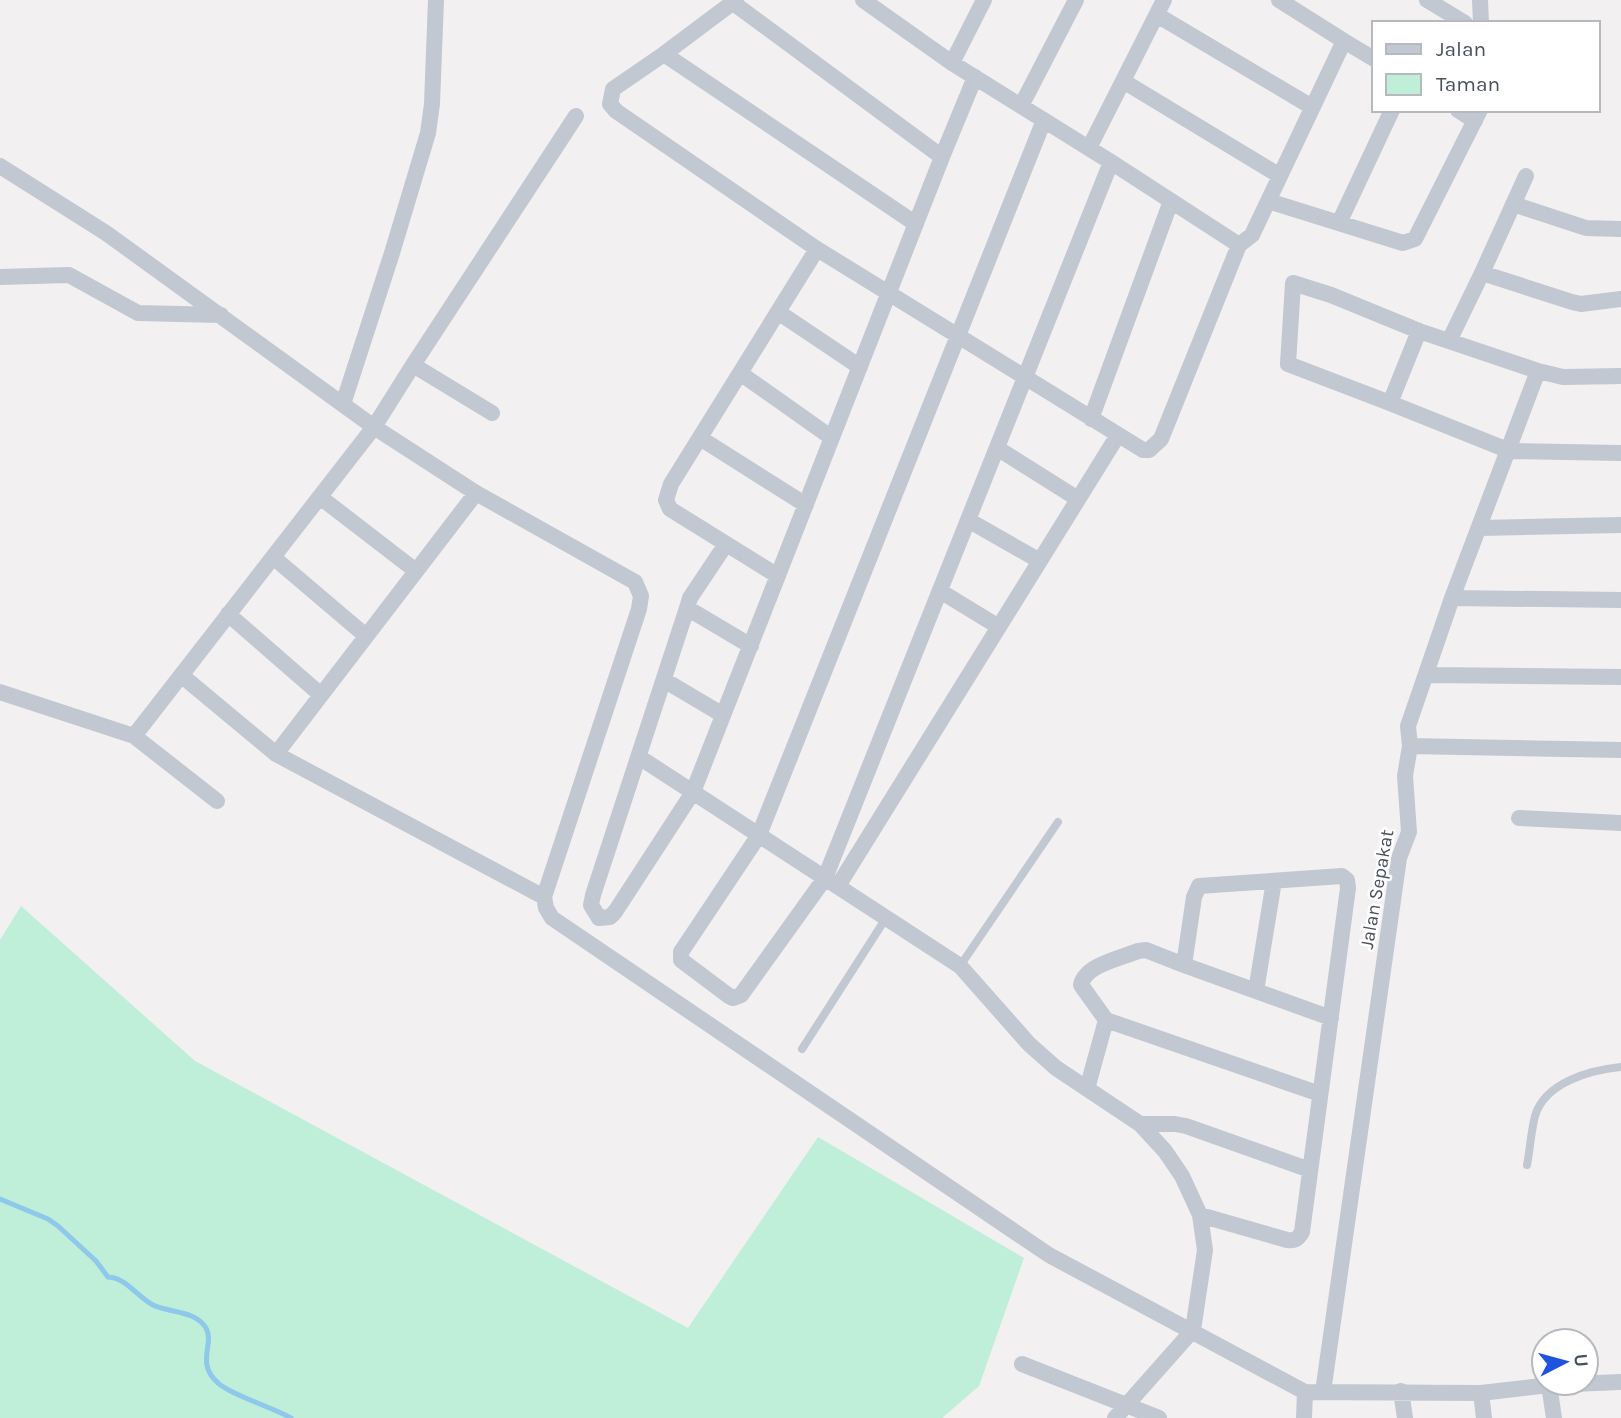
<svg xmlns="http://www.w3.org/2000/svg" width="1621" height="1418" font-family="Karla,sans-serif">
<style>
.green{fill:#bfeed9}
.lines{fill:none;stroke-linecap:round;stroke-linejoin:round}
.stream{stroke:#8ec8ea;stroke-width:5}
.lane{stroke:#c1c8d1;stroke-width:8}
.street{stroke:#c1c8d1;stroke-width:16}
.labels{text-anchor:middle;stroke-width:5;stroke-linejoin:round;paint-order:stroke}
.street-label{font-size:19px;fill:#48505d;stroke:#fff}
</style>
<rect width="100%" height="100%" fill="#f2f0f0"/>
<path class="green" d="M21,906L195,1061L688,1328L818,1137L1024,1258L979,1386L942,1418H0V940Z"/>
<g class="lines">
<path class="stream" d="M0,1199L48,1219L58,1226L96,1261L108,1277C127,1278 136,1296 153,1305C169,1313 195,1310 206,1328C215,1344 195,1363 218,1383C231,1395 272,1407 291,1418"/>
<path class="lane" d="M960,966L1058,822
M802,1049L886,918
M1527,1165C1530,1149 1531,1132 1535,1116C1545,1082 1591,1070 1621,1067"/>
<path class="street" d="M736,0L664,54L613,89L610,104L616,111L817,249L1143,450H1149L1161,439L1239,245L1111,162L952,63L863,0
M1427,0L1465,23
M1480,0L1481,23
M732,2L942,157L975,77
M1157,15L1312,107
M1344,41L1374,59
M664,54L916,224
M952,63L984,0
M1123,81L1280,176
M1021,106L1076,0
M1458,110L1475,121
M1044,120L759,835L681,952V960L729,996L733,998L741,995L825,878L1111,162
M1089,148L1164,0
M0,166L106,233L374,427L476,493L635,582L641,596L639,609L544,897L546,908L552,918L1049,1255L1305,1392L1481,1393L1549,1385L1621,1382
M1526,176L1482,273L1572,302L1581,304L1621,299
M1268,201L1403,243L1415,239L1480,110
M1513,204L1586,228L1621,229
M1339,223L1392,110
M1239,245L1252,235L1344,41L1279,0
M0,277L69,275L138,313L221,315
M778,312L860,367
M1419,331L1390,403L1510,451L1621,453
M1449,341L1482,273
M413,365L492,413
M740,373L832,438
M1390,403L1288,364L1293,283L1331,295L1419,331L1538,371L1563,377L1621,376
M343,404L392,253L428,133L432,104L436,0
M1091,419L1171,201
M700,438L806,505
M997,448L1078,499
M320,497L416,571
M968,520L1040,561
M1479,528L1621,525
M726,544L690,598L687,608L593,895L591,905L599,918L610,917L615,912L693,792L942,157
M273,557L366,636
M778,576L670,509L666,500L671,484L817,249
M940,591L999,627
M1452,598L1621,600
M687,608L751,646
M228,614L321,695
M181,675L276,754L544,897
M1427,675L1621,677
M664,680L723,715
M0,692L134,736L217,801
M134,736L374,427L413,365L576,116
M1410,746L1621,750
M276,754L476,493
M639,757L960,966L1029,1044L1056,1068L1140,1124L1165,1151L1182,1176L1200,1215L1205,1250L1193,1330L1115,1418
M1519,818L1621,823
M838,886L1118,435
M1184,965L1331,1018
M1256,991L1274,881
M1087,1089L1106,1020
M1140,1124H1175L1186,1126L1310,1170
M1200,1215L1287,1240C1295,1241 1298,1239 1302,1232L1348,888L1347,880L1342,876L1199,886L1194,897L1184,965L1146,950L1138,951C1121,958 1085,965 1081,985L1106,1020L1320,1094
M1022,1364L1159,1418
M1549,1385L1554,1418
M1401,1391L1405,1418
M1323,1392L1399,858L1409,832L1405,776L1410,746L1408,726L1452,598L1538,371
M1481,1393L1484,1418
M1304,1418L1305,1392"/>
</g>
<g class="labels">
<g class="street-label">
<text transform="translate(1376 889) rotate(-80)" y="7">Jalan Sepakat</text>
</g>
</g>
<rect x="1372" y="21" width="228" height="91" fill="#ffffff" stroke="#b6b9be" stroke-width="2"/>
<rect x="1386" y="44" width="35" height="10" fill="#c1c8d1" stroke="#b6b9be" stroke-width="2"/>
<text x="1436" y="56" font-size="21" fill="#48505d">Jalan</text>
<rect x="1386" y="74" width="35" height="21" fill="#bfeed9" stroke="#b6b9be" stroke-width="2"/>
<text x="1436" y="91" font-size="21" fill="#48505d">Taman</text>
<g transform="translate(1565 1362) rotate(84)"><circle r="33" fill="#ffffff" stroke="#b6b9be" stroke-width="2"/>
<path d="M0-5L12 26L0 18L-12 26Z" fill="#1d53df"/>
<text y="-10" font-size="19" font-weight="bold" text-anchor="middle" fill="#48505d">U</text>
</g>
</svg>
